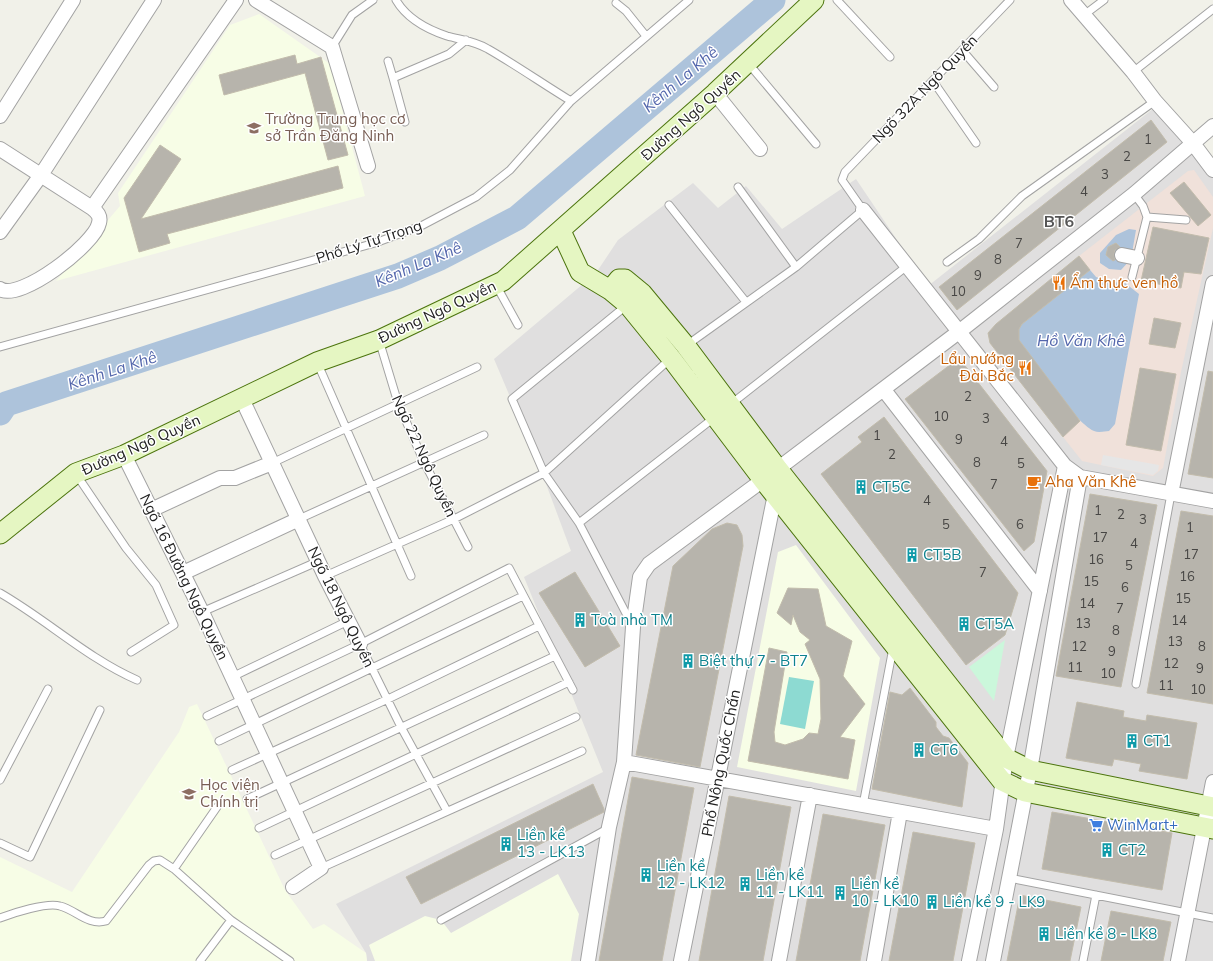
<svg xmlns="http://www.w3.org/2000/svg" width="1213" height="961" font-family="Mulish,sans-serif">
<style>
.residential{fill:#e0dfdf}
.commercial{fill:#f0e1da}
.education{fill:#f7fde6}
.park{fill:#cbf7db}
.pitch{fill:#8ddad2}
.parking{fill:#e6e6e6}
.water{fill:#adc3db}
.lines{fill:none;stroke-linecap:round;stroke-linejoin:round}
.river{stroke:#adc3db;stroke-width:25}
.building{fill:#b7b4ac;stroke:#c2bcac}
.lane-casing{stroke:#a3a3a3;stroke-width:9}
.street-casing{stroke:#a3a3a3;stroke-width:16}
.secondary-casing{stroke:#4c740d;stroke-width:21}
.lane{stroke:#fff;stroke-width:7}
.street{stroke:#fff;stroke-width:14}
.secondary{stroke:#e5f6c2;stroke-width:19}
.labels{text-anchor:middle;stroke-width:3;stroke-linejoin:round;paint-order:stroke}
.number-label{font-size:13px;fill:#474644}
.street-label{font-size:15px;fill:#222;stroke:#fff}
.education-label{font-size:15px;fill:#785e54;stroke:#fff;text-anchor:start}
.food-label{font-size:15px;fill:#c56008;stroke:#fff;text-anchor:start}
.culture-label{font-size:15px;fill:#0d838f;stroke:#fff;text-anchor:start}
.shop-label{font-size:15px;fill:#366cbe;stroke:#fff;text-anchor:start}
.water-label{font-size:16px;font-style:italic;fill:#5366ac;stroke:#fff}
.neighbourhood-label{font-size:16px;font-weight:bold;fill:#555;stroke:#fff}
</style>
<rect width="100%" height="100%" fill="#f1f1e9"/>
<path class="residential" d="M1154,108L1213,170V961H367L366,953L336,904L603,772L524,577L571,551L539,465L494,359L596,273L618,240L693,183L718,208L746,186L782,229L856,179L928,286Z"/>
<path class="commercial" d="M1194,170L1213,197V228L1181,372L1163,468L1153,476L1082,461L1063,437L1080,421L1096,431L1103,432L1125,283L1110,282L1096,277L1079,256L1188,171Z"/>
<path class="education" d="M259,14L330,64L365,196L56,281L120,206L118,193L230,25Z
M796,545L880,658L856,791L737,767L778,552Z
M197,704L285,890L313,929L324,924L366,953L367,961H0V857L72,892L179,732L189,707Z
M558,874L579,914L571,961H375L369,945L425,916L441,920L451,933Z"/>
<path class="park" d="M1005,640L994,701L969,667Z"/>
<path class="pitch" d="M789,677L814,681L805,729L780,724Z"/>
<path class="parking" d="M1103,455L1159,465L1158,471L1153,475L1101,465Z"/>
<path class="water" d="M1129,229L1136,230L1131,259L1121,270L1109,269L1100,263V253L1116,235Z
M1090,270L1096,277L1110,282L1125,283L1139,294L1115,424L1109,431C1105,431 1099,433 1094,431C1073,421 1035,361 1019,340V329L1022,324Z"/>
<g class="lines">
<path class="river" d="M0,413L6,404L398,276L440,258L517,218L773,0"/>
</g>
<path class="building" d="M295,55L297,64L321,57L348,155L328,160L305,73L224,95L219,75Z
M1151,120L1167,142L957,310L939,287Z
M160,145L181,159L141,219L338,166L343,188L167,234L170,243L139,252L124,198Z
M1184,182L1211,215L1198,226L1170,193Z
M1153,227L1209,238L1201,274L1184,272L1181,288L1141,281Z
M1116,243L1120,247L1115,250L1114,254L1115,260L1113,261L1106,255L1108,247Z
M1079,256L1090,270L1022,324L1019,329V340L1080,421L1063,437L990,343L988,333L996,324Z
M1154,318L1181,323L1175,348L1149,344Z
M959,358L1047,471L1034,542L1024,551L905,399Z
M1140,368L1176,374L1161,451L1126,445Z
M1208,371L1213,372V478L1188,474Z
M884,417L1018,593L1005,635L966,665L821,474L862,442L858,437Z
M1090,494L1157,505L1121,687L1056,676Z
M1181,511L1213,516V704L1147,693Z
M727,523L737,525L742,535L743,546L700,767L636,755L673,566L712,529Z
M575,572L620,646L585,667L539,593Z
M788,588L818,589L826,626L852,641L843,676L865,704L840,737L855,740L848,779L748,761L769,648L787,652L774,732L775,742L785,745L803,739L809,733L818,734L821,719L820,679L805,644L810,640L800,632L793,615L791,625L777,613Z
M910,688L936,722V727L943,736L949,738L968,763L962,807L872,789L890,692L902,695Z
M1077,702L1124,711L1123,717L1146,721L1147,715L1197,723L1187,779L1139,771L1141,764L1114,759L1112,766L1066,758Z
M632,777L694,788L662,961H599Z
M593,784L604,809V812L421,904L406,877Z
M729,796L791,807L763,961H699Z
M1052,812L1172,833L1162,890L1042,869Z
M823,814L885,825L860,961H796Z
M913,832L975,843L953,961H889Z
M1020,895L1081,907L1070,961H1007Z
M1111,911L1171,922L1163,961H1101Z"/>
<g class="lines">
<defs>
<path id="lane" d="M396,0C407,19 426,29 447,36C461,40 475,41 488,49C516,65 543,84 571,101
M837,0L890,57
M616,3L626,11L646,36
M1084,15L1104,0
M332,47L352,15L373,0
M962,50L994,87
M388,61L393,78
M748,63L816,144
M1133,72L1213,9
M933,81L976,143
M405,122L393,78L449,54L466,40
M738,187L796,267
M669,205L746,302
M1147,217L1186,220
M947,262L979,239L1022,196L1155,101
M1132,277L1147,217L1143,206L1134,194
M496,285L518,325
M627,305L512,399L544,473L579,523L631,623
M379,340L398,403L424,462L468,547
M687,345L796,267L863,210L842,180L845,172L1010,0
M0,347L375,243L421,226L476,197L510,170L571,101L689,0
M317,362L411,576
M731,404L907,266
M272,463L477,367
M76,474L126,548L156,585L174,625L131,652
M299,519L484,435
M579,523L715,417
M325,576L454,519L544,473L670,359
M0,593C47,620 87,658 137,680
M202,612L319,561
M360,644L401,727L447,811
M232,677L348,621
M1136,684L1171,494
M207,716L360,644L509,568L573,690
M219,741L523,596
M232,770L388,699L539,626
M0,780L48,689
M247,799L555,656
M863,805L893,648
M259,828L569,682
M0,843L30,857L100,710
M275,855L576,717
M321,868L582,751
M174,869L217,807
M1009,878L1213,918
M0,918C13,913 47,902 60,906C76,910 88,926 106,921L149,865L154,861L160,860L174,869L231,920L290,961
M441,920L609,828
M200,961L231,920
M1083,961L1096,895"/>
<path id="street" d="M256,0L332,47L368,166
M1071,0L1133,72L1155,101L1192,142L1213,170
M715,93L760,149
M0,116L73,0
M0,149L92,208C97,212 101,216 99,223C95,244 20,302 0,289
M92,208L236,0
M863,210L1065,466L1080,477L1213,501
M0,232L41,175L154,0
M1122,255L1137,258
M884,390L1040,591
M242,399L325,576L360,644
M124,455L202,612L321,868L293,887
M1171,494L1213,283
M151,510L220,478H235L272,463
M183,573L299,519
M624,762L996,829
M588,961L609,827L624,762L633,627L640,577L649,564L763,480L960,331L1134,194L1213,126
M681,961L775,494
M779,961L810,795
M874,961L900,812
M969,961L996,829L1006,758L1065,466
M993,961L1030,770L1080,477
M1178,961L1213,782"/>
<path id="secondary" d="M561,231L580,272L610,290
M0,534L76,473L124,455L317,362L379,340L503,281L715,93L814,0
M1213,807L1030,770L1006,758L778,469L686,346L642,293L625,279H619L610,290L628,305L671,358L763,480L1002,781L1025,792L1213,829"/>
</defs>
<use href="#lane" class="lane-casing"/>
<use href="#street" class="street-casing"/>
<use href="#secondary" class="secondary-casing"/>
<use href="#lane" class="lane"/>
<use href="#street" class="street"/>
<use href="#secondary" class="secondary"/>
</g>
<defs>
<symbol id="school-bare" viewBox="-9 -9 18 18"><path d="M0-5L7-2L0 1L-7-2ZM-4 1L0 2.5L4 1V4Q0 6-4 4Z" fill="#8d6e63" stroke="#fff" stroke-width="2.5" paint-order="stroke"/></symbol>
<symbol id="restaurant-bare" viewBox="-9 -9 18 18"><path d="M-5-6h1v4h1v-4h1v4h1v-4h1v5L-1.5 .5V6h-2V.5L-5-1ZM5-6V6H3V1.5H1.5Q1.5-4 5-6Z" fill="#e8710a" stroke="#fff" stroke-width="2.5" paint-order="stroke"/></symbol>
<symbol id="cafe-bare" viewBox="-9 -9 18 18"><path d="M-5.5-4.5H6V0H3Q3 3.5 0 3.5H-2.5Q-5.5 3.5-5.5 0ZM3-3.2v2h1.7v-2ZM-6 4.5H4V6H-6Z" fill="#e8710a" stroke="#fff" stroke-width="2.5" paint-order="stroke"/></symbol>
<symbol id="building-bare" viewBox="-9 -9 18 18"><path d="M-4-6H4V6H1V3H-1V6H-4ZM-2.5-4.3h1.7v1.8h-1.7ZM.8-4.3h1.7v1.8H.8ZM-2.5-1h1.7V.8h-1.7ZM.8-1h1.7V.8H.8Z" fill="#0f9aa8" stroke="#fff" stroke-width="2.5" paint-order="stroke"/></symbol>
<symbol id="university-bare" viewBox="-9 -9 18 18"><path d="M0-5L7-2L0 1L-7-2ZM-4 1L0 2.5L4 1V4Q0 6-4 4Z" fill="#8d6e63" stroke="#fff" stroke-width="2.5" paint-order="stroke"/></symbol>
<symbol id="supermarket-bare" viewBox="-9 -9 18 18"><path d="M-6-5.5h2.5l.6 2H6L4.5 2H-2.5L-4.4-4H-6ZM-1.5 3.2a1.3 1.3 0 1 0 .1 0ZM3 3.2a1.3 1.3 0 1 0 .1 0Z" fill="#3f7fe0" stroke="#fff" stroke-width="2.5" paint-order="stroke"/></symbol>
</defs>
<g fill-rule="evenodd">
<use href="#school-bare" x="244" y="118" width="20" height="20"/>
<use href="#restaurant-bare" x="1049" y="273" width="20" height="20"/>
<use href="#restaurant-bare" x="1015" y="358" width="20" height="20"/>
<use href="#cafe-bare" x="1024" y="472" width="20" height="20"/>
<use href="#building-bare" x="851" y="477" width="20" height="20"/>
<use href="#building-bare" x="902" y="545" width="20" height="20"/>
<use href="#building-bare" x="570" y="610" width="20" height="20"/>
<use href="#building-bare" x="954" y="614" width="20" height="20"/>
<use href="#building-bare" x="678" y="651" width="20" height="20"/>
<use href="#building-bare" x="1122" y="731" width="20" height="20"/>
<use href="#building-bare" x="909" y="740" width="20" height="20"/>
<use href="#university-bare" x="179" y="784" width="20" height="20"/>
<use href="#supermarket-bare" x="1086" y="815" width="20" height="20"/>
<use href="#building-bare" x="496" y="834" width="20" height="20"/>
<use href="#building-bare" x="1097" y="840" width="20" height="20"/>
<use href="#building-bare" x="636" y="865" width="20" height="20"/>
<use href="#building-bare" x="735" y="874" width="20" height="20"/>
<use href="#building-bare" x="830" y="883" width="20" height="20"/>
<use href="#building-bare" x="922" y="892" width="20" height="20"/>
<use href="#building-bare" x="1034" y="924" width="20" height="20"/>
</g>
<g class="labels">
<g class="number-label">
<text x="1148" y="144">1</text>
<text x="1127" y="161">2</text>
<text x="1105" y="179">3</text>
<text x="1084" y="196">4</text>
<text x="1019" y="248">7</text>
<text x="998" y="264">8</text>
<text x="978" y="280">9</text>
<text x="958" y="296">10</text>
<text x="968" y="401">2</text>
<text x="941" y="421">10</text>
<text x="986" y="423">3</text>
<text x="877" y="440">1</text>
<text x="959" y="444">9</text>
<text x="1004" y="446">4</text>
<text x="892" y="459">2</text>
<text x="977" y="467">8</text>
<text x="1021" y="468">5</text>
<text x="994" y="489">7</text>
<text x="927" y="505">4</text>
<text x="1098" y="515">1</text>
<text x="1121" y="519">2</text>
<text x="1143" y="524">3</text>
<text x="946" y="529">5</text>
<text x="1020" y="529">6</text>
<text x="1190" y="532">1</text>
<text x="1100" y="542">17</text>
<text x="1134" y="548">4</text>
<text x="1191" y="559">17</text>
<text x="1096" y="564">16</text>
<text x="1129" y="570">5</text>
<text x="983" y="577">7</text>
<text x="1187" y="581">16</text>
<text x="1091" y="586">15</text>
<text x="1125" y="592">6</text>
<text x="1183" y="603">15</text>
<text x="1087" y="608">14</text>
<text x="1120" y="613">7</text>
<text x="1179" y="625">14</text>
<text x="1083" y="628">13</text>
<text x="1116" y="635">8</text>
<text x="1175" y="646">13</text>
<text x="1079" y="651">12</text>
<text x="1202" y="651">8</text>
<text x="1112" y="656">9</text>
<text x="1171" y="668">12</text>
<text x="1075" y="672">11</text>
<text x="1200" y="673">9</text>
<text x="1108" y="678">10</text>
<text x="1166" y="690">11</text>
<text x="1198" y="694">10</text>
</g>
<g class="street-label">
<text transform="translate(925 89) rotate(-46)" y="5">Ngõ 32A Ngô Quyền</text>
<text transform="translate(691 115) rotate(-42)" y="5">Đường Ngô Quyền</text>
<text transform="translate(369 242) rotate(-18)" y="5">Phố Lý Tự Trọng</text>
<text transform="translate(437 312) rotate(-25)" y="5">Đường Ngô Quyền</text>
<text transform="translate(141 445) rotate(-24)" y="5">Đường Ngô Quyền</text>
<text transform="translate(424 456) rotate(65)" y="5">Ngõ 22 Ngô Quyền</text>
<text transform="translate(184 577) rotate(64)" y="5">Ngõ 16 Đường Ngô Quyền</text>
<text transform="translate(341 607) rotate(64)" y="5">Ngõ 18 Ngô Quyền</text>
<text transform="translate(721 763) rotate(-79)" y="5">Phố Nông Quốc Chấn</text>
</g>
<g class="education-label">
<text x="265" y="124">Trường Trung học cơ<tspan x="265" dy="17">sở Trần Đăng Ninh</tspan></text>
<text x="200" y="790">Học viện<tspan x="200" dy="17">Chính trị</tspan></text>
</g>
<g class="food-label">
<text x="1070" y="288">Ẩm thực ven hồ</text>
<text x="1014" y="364" text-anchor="end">Lẩu nướng<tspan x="1014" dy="17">Đài Bắc</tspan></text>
<text x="1045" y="487">Aha Văn Khê</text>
</g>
<g class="culture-label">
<text x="872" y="492">CT5C</text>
<text x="923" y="560">CT5B</text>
<text x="591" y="625">Toà nhà TM</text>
<text x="975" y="629">CT5A</text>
<text x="699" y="666">Biệt thự 7 - BT7</text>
<text x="1143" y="746">CT1</text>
<text x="930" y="755">CT6</text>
<text x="517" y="840">Liền kề<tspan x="517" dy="17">13 - LK13</tspan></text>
<text x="1118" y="855">CT2</text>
<text x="657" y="871">Liền kề<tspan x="657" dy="17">12 - LK12</tspan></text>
<text x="756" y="880">Liền kề<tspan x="756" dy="17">11 - LK11</tspan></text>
<text x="851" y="889">Liền kề<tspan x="851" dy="17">10 - LK10</tspan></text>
<text x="943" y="907">Liền kề 9 - LK9</text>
<text x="1055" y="939">Liền kề 8 - LK8</text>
</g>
<g class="shop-label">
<text x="1107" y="830">WinMart+</text>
</g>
<g class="water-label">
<text transform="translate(680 79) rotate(-40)" y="6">Kênh La Khê</text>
<text transform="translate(418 264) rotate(-23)" y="6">Kênh La Khê</text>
<text x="1081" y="346">Hồ Văn Khê</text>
<text transform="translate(112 370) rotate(-18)" y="6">Kênh La Khê</text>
</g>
<g class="neighbourhood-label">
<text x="1059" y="227">BT6</text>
</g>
</g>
</svg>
